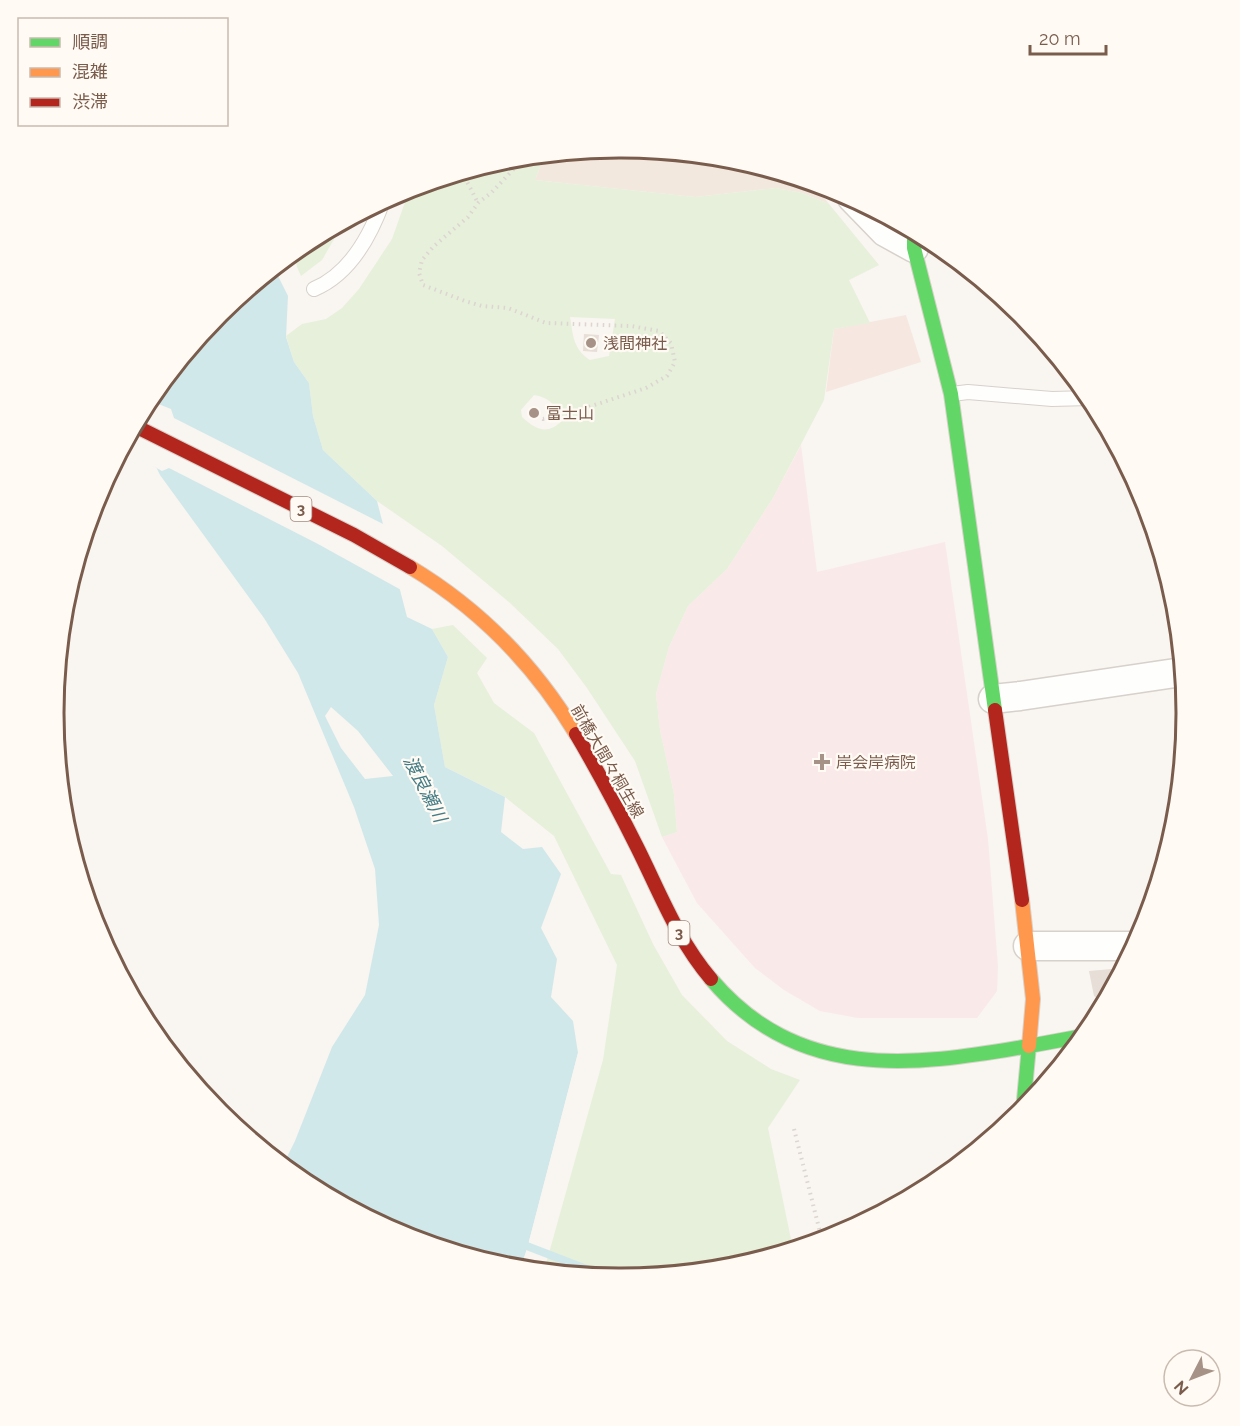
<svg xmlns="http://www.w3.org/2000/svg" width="1240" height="1426" font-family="Raleway,'Noto Sans JP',sans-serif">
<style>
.residential{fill:#f2e8de}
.commercial{fill:#f6e8e1}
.medical{fill:#fae9e9}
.green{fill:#e7f0db;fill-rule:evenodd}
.water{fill:#d0e8ea;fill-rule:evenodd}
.pier{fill:#f9f5f0}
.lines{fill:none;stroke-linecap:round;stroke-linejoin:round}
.stream{stroke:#d0e8ea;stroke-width:8}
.building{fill:#e6ded7}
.lane-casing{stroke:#d7d1cb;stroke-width:16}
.street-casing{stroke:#d7d1cb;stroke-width:31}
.fast-casing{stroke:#d9d2cb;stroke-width:16}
.slow-casing{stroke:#d9d2cb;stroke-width:16}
.jam-casing{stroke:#d9d2cb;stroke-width:16}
.path{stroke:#dcd5d0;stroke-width:4;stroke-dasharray:1.5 4.5;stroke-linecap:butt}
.lane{stroke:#fefefd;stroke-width:14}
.street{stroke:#fefefd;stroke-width:28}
.fast{stroke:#63d668;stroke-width:14}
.slow{stroke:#ff974d;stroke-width:14}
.jam{stroke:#b3261e;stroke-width:14}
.poi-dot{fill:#a69286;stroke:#fffaf3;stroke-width:2}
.labels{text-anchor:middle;stroke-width:4.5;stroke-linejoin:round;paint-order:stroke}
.shield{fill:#fffaf3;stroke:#a28b7f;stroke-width:1.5}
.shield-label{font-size:15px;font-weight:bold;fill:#7a5c4d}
.poi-label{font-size:16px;fill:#7a5c4d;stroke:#fffaf3;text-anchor:start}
.street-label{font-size:16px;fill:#7a5c4d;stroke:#fffaf3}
.water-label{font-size:18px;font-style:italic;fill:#437c86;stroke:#fffaf3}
.rim{fill:none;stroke:#7a5c4d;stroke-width:3}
</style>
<rect width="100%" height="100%" fill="#f9f5f0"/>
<path class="residential" d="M620,147L731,158L813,183L829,204L802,193L776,188L695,197L535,180L545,154Z"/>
<path class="commercial" d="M906,315L921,362L826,392L834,329Z"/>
<path class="medical" d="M801,445L817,572L945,542L988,839L998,967L997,991L977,1018H858L820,1011L784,990L755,968L697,903L662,837L677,832L674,794L660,730L656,694L669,647L688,606L727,569L773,498Z"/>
<path class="green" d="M545,154L535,180L695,197L776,188L802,193L829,204L879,265L849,280L870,323L834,329L824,400L773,498L727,569L688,606L669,647L656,694L660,730L674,794L677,832L662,837L635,761L587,688L558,649L510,603L442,546L377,501L323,450L313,416L309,383L294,362L286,336L302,324L326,319L342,308L359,289L392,239L410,188L510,158ZM570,317L615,319L609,356L590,360C573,349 573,335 570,317ZM534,395C551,398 556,406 562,421C547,435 536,430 522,417L521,410Z
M344,222L322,260L301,276L297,267L294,252L306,242Z
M453,625L487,658L477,673L494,703L534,733L611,874L621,875L653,944L682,995L727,1041L771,1069L800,1080L768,1128L793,1249L730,1268L620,1279L544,1271L603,1060L617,965L554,836L505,797L445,767L434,705L448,657L432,629Z"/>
<path class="water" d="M274,268L288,296L286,337L294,362L309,383L313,416L323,450L377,501L407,617L432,629L448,657L434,705L445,767L505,797L501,832L523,849L542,847L561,874L541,928L557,959L551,997L573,1021L578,1053L527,1249L520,1269L509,1268L403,1236L305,1183L283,1165L295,1141L332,1047L365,995L379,925L375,869L354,807L298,673L264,618L160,475L136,424L150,398L220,313ZM331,707L358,731L393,776L365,779L341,748L325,716Z"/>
<path class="pier" d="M156,403L171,409L174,418L387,526L403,591L318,544L169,468L162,471L151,465L134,428L147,404L150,405Z
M578,1053L581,1054L530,1250L523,1269H520L527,1249Z"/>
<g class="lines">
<path class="stream" d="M519,1243L610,1278"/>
</g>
<path class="building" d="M621,147L620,158L570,153V152Z
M640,149L677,153L676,162L639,159Z
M693,154L731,158L730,166L692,162Z
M747,163L769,170H747Z
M584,334L599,335L597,352L583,351Z
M1123,968L1106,999L1100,1000L1094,996L1089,971Z"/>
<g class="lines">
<defs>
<path id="lane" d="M314,289C350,274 370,237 383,201
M952,394L968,392L1052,399L1090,398"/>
<path id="street" d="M852,198L885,232L914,248
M993,699L1020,696L1182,672
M1028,946H1134"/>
<path id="fast" d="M914,231V248L951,394L995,710
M711,979C797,1081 911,1067 1029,1046
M1023,1110L1029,1046L1083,1036"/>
<path id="slow" d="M410,567C480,609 534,664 576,734
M1022,900L1033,999L1029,1046"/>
<path id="jam" d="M135,426L354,535L410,567
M995,710L1022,900
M576,734C598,771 618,809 637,847C660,893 677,939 711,979"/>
</defs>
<use href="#lane" class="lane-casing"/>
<use href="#street" class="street-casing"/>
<use href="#fast" class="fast-casing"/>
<use href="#slow" class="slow-casing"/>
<use href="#jam" class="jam-casing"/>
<path class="path" d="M526,156L492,192L478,203L468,217L434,246L422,260L419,273L423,285L465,301L482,306L508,308L546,323L631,326L659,331L671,343L675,362L667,376L646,388L558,417L543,419L534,413
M462,172L478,203
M794,1129L822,1240"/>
<use href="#lane" class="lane"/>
<use href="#street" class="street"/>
<use href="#fast" class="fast"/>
<use href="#slow" class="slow"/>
<use href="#jam" class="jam"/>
</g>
<g class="poi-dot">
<circle cx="591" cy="343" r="6"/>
<circle cx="534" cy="413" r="6"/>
<path d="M819 753h6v6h6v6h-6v6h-6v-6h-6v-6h6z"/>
</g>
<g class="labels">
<g class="shield">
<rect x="290.5" y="497" width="21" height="24" rx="4.5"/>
<rect x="668.5" y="921" width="21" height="24" rx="4.5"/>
</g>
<g class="shield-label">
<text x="301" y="514">3</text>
<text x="679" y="938">3</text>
</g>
<g class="poi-label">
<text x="603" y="349">浅間神社</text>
<text x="546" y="419">富士山</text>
<text x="836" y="768">岸会岸病院</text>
</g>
<g class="street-label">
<text transform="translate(608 761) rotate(60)" y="6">前橋大間々桐生線</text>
</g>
<g class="water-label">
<text transform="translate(425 789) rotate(63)" y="6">渡良瀬川</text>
</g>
</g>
<path d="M0 0H1240V1426H0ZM619 158H621A555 555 0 0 1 1176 713V713A555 555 0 0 1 621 1268H619A555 555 0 0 1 64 713V713A555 555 0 0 1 619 158Z" fill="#fffaf3" fill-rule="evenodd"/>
<path class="rim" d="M619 158H621A555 555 0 0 1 1176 713V713A555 555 0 0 1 621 1268H619A555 555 0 0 1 64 713V713A555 555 0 0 1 619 158Z"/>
<rect x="18" y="18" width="210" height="108" fill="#fffaf3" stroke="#cabbb1" stroke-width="1.5"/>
<rect x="30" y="38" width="30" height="9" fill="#63d668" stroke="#cabbb1" stroke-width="1.5"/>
<text x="72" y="48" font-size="18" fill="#7a5c4d">順調</text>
<rect x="30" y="68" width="30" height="9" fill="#ff974d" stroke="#cabbb1" stroke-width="1.5"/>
<text x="72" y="78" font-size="18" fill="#7a5c4d">混雑</text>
<rect x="30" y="98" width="30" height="9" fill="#b3261e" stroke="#cabbb1" stroke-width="1.5"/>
<text x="72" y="108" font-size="18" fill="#7a5c4d">渋滞</text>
<g transform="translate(1192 1378) rotate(228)"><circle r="28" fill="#fffaf3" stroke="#cabbb1" stroke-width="1.5"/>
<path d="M0-4.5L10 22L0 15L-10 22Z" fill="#a69286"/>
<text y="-9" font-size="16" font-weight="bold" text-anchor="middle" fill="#7a5c4d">N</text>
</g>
<path d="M1030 45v9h76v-9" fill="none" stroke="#7a5c4d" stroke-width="3"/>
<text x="1039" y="45" font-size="18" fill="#7a5c4d" stroke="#fffaf3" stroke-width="4.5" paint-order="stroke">20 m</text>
</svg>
